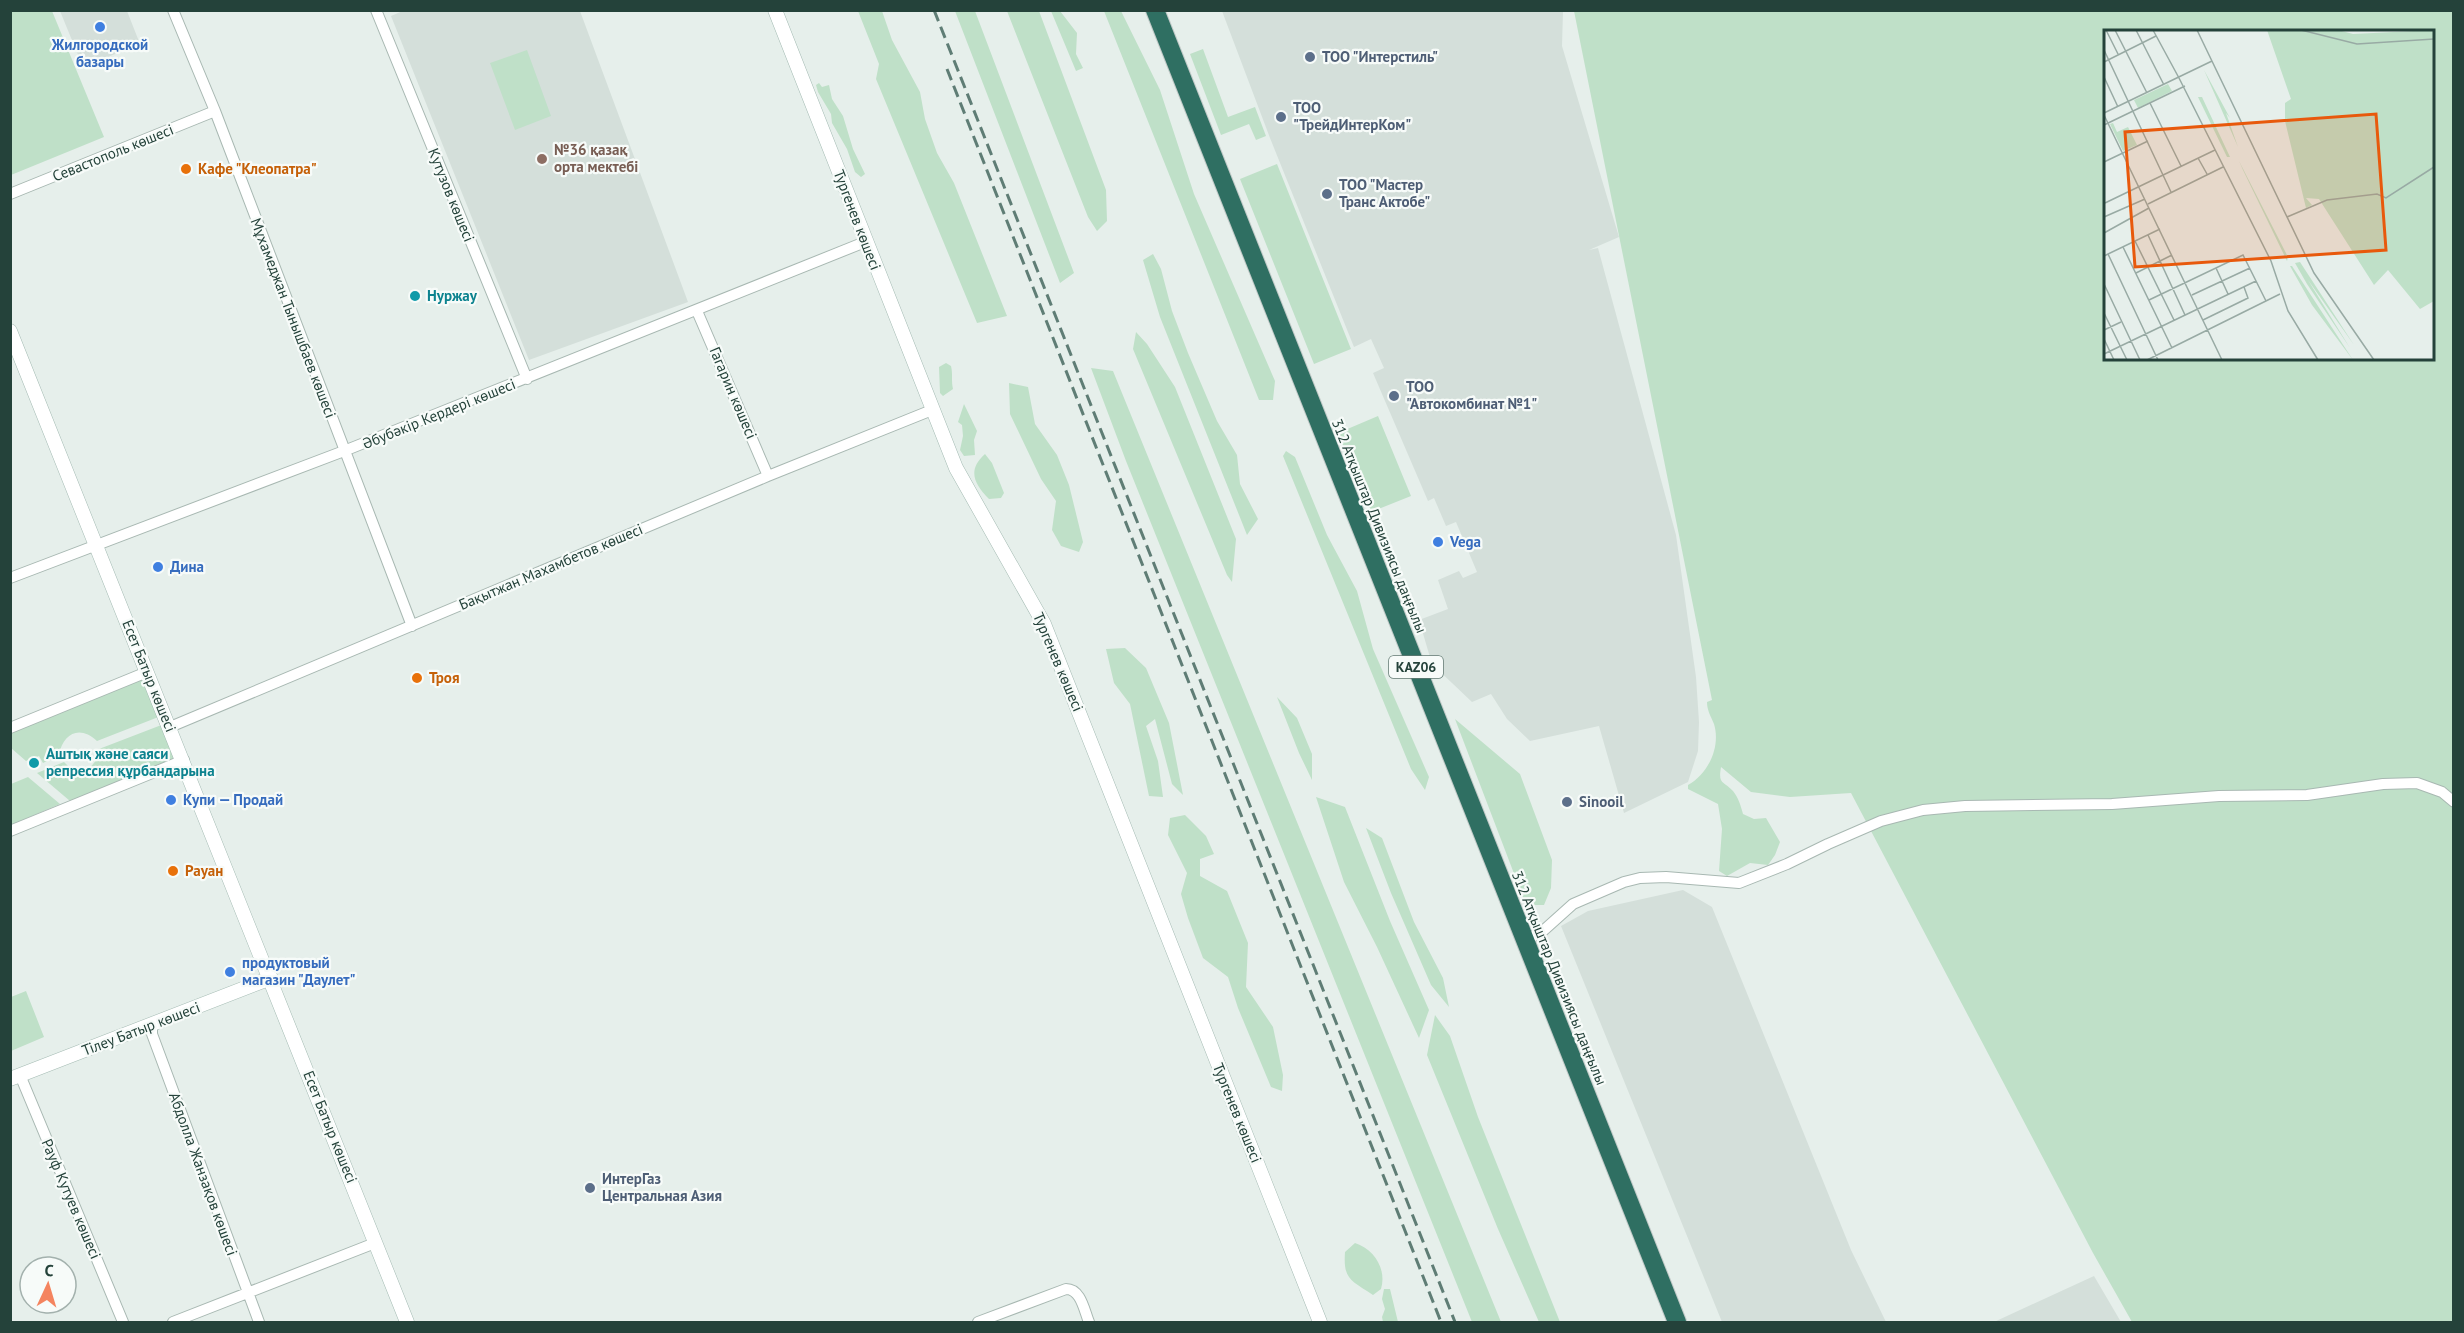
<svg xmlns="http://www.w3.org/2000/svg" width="2464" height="1333" font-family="'PT Sans',sans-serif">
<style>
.built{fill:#d4dfda}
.green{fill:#bfe0c8;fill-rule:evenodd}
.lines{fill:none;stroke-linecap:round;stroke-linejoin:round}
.street-casing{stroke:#a8b8b2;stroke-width:12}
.secondary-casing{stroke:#a4bbb3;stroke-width:15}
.highway-casing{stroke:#c2cac8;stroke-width:20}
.street{stroke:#fff;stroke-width:10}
.secondary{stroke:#fff;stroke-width:14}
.highway{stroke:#2f6f62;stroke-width:18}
.rail{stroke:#5f7d75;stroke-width:3;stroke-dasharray:12 6;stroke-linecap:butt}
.shop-dot{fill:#3f7fe0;stroke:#f7fbf9;stroke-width:2}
.service-dot{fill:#5c6f8a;stroke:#f7fbf9;stroke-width:2}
.education-dot{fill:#8d6e63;stroke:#f7fbf9;stroke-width:2}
.food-dot{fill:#e8710a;stroke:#f7fbf9;stroke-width:2}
.culture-dot{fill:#0f9aa8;stroke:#f7fbf9;stroke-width:2}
.labels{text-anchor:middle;stroke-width:4.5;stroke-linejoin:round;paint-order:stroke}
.shield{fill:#f7fbf9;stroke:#637a73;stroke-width:1.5}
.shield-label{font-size:14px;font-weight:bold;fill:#24423a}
.shop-label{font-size:15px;font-weight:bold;fill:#366cbe;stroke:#f7fbf9;text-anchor:start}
.service-label{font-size:15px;font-weight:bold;fill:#4e5e75;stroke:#f7fbf9;text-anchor:start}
.education-label{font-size:15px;font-weight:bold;fill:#785e54;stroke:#f7fbf9;text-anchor:start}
.street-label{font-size:15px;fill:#24423a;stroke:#f7fbf9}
.food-label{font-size:15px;font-weight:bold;fill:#c56008;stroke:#f7fbf9;text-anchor:start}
.culture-label{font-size:15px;font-weight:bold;fill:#0d838f;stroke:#f7fbf9;text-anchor:start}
.inset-road{fill:none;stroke:#98aaa4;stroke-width:1.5}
.view{fill:#e8590c;fill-opacity:0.15;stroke:#e8590c;stroke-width:3}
.inset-edge{fill:none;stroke:#24423a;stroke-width:3}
</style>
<rect width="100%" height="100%" fill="#e6efeb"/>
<path class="built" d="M405,10L580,11L688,302L529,360L391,16Z
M60,11H127L140,44L83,67Z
M1222,11H1563L1562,46L1619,237L1589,250L1598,248L1676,535L1696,677L1699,722L1698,751L1688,782L1624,813L1599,726L1530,741L1507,719L1491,694L1472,702L1432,664L1419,620L1448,609L1438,580L1459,571L1463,578L1477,572L1456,522L1446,526L1434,498L1428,501L1373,373L1384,368L1371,339L1354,347L1270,138Z
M1683,890L1712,907L1851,1250L1886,1322H1722L1561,926L1588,911Z
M2094,1276L2121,1322H1994L2057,1293Z"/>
<path class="green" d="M11,10L52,11L104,137L11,175Z
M858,11H882L892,40L920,92L925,119L937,153L954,183L1007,316L977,323L876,79L879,64Z
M955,11H975L1074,273L1060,283Z
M1007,11H1039L1106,190L1107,221L1097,231L1088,217Z
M1051,11H1060L1077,33L1076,54L1083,68L1076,71Z
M1104,11H1121L1160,90L1194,194L1275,381L1273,400H1259Z
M1574,11H2453V1322H2132L2093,1253L1851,793L1790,797L1751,792L1721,767C1718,785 1723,780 1733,791C1738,797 1741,806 1743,814L1754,819L1766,818L1780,842L1775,855L1768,865L1750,863L1727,876L1719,871L1722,829L1718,804L1688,789V785C1708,774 1721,747 1714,724C1711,716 1707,711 1707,702L1712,700ZM2106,32H2432V358H2106Z
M1203,49L1228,117L1255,107L1266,136L1256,140L1249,124L1221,135L1190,54Z
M527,50L551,116L515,130L490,63Z
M819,83L822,87L829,85L832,99L843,116L853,149L865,174L861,177L855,172L847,149L832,123L831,114L818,92L816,85Z
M1277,164L1351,349L1314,364L1240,179Z
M1153,254L1161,269L1172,311L1188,353L1217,421L1237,455L1240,484L1258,519L1247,535L1160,317L1143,260Z
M1136,332L1147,344L1175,387L1236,539L1232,582L1227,575L1133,349Z
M946,363L951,366C953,374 951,381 953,389L943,396L940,393L939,367Z
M1091,368L1113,371L1501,1322H1472L1126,461Z
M1009,383L1028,387L1035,424L1057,455L1069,485L1083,542L1079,552L1061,546L1052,530L1056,501L1041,479L1010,414Z
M964,404L977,431L974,440L975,455L964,456L960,450L963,436L962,425L958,422Z
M1378,416L1411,496L1371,512L1338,433Z
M1286,451L1295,457L1327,535L1357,591L1373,649L1429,777L1425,790L1411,769L1283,456Z
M985,454L992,463L1004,493L1001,498L989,499C974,484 967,470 985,454Z
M1125,648L1146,668L1169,723L1183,795L1172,784L1155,719L1146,726L1158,761L1163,797L1149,796L1130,704L1114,683L1106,649Z
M145,677L161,716L97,741C80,725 63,733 59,755L43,763L39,756L26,761L11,748V732Z
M1277,697L1297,718L1312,754V780L1299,753Z
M1455,719L1520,774L1552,860L1551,888L1544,905H1526Z
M164,724L179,758L70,801L37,773L64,762L72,770L89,769L98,758L99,749Z
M28,777L60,804L11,825V784Z
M1316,797L1345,807L1390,921L1429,1010L1419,1038L1377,947L1344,882Z
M1185,815L1206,836L1214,854L1200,859V876L1227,891L1248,943L1246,987L1273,1027L1283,1075L1282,1091L1271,1087L1238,1008L1228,977L1203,958L1188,918L1181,894L1187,873L1168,835L1170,818Z
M1366,828L1382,838L1414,922L1443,978L1449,1007L1431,985L1391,893Z
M26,991L44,1037L11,1051V997Z
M1435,1015L1450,1036L1478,1117L1560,1322H1539L1498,1229L1427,1055Z
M1355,1243C1374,1249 1387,1269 1381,1289L1373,1295C1351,1280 1343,1280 1345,1252Z
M1384,1289H1390L1398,1322H1383L1382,1317L1385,1309L1382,1299Z"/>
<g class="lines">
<defs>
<path id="street" d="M173,10L215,111L412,626
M376,10L527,379
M10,194L215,111
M697,311L768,476
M10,578L344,451L865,242
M170,727L768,476L932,410
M10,728L147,672
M10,831L184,760
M1525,941L1544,930L1573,904L1624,882L1640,878L1666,877L1739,883L1787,864L1828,844L1881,821L1923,810L1965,806L2112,804L2219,796L2307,795L2383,784L2417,783L2442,792L2454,802
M152,1024V1034L259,1322
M20,1075L123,1322
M173,1322L375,1243
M978,1322L1066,1289C1081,1289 1084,1310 1089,1322"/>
<path id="secondary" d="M775,10L956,468L1044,624L1320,1322
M10,331L407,1322
M10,1079L271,978"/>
<path id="highway" d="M1155,10L1677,1322"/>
</defs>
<use href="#street" class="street-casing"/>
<use href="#secondary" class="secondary-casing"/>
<use href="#highway" class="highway-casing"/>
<use href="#street" class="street"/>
<use href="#secondary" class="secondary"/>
<use href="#highway" class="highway"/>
<path class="rail" d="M934,10L1455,1322
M947,69L1441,1322"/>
</g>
<g class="shop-dot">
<circle cx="100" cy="27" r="6"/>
<circle cx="1438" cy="542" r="6"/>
<circle cx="158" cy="567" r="6"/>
<circle cx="171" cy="800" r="6"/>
<circle cx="230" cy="972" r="6"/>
</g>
<g class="service-dot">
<circle cx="1310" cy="57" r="6"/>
<circle cx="1281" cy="117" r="6"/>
<circle cx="1327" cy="194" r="6"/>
<circle cx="1394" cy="396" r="6"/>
<circle cx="1567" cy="802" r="6"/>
<circle cx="590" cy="1188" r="6"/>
</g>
<circle class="education-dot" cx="542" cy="159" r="6"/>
<g class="food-dot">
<circle cx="186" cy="169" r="6"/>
<circle cx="417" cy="678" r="6"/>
<circle cx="173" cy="871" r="6"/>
</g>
<g class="culture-dot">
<circle cx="415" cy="296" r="6"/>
<circle cx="34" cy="763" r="6"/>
</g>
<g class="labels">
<rect class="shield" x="1389" y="656" width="54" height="22" rx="4.5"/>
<g class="shield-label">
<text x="1416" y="672">KАZ06</text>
</g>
<g class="shop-label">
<text x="100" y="50" text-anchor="middle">Жилгородской<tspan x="100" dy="17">базары</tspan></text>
<text x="1450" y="547">Vega</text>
<text x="170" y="572">Дина</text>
<text x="183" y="805">Купи — Продай</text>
<text x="242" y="968">продуктовый<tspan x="242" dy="17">магазин "Даулет"</tspan></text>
</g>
<g class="service-label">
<text x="1322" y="62">ТОО "Интерстиль"</text>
<text x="1293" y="113">ТОО<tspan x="1293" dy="17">"ТрейдИнтерКом"</tspan></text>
<text x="1339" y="190">ТОО "Мастер<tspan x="1339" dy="17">Транс Актобе"</tspan></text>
<text x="1406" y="392">ТОО<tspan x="1406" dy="17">"Автокомбинат №1"</tspan></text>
<text x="1579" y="807">Sinooil</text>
<text x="602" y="1184">ИнтерГаз<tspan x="602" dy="17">Центральная Азия</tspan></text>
</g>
<g class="education-label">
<text x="554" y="155">№36 қазақ<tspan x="554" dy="17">орта мектебі</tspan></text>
</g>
<g class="street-label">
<text transform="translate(113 153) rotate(-22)" y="5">Севастополь көшесі</text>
<text transform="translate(451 195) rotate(68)" y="5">Кутузов көшесі</text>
<text transform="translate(857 220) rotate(69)" y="5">Тургенев көшесі</text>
<text transform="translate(293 318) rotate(69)" y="5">Мұхамеджан Тынышбаев көшесі</text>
<text transform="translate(733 393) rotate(67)" y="5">Гагарин көшесі</text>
<text transform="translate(439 414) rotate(-22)" y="5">Әбубәкір Кердері көшесі</text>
<text transform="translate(1379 526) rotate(68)" y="5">312 Атқыштар Дивизиясы даңғылы</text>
<text transform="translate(551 567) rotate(-23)" y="5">Бақытжан Махамбетов көшесі</text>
<text transform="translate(1058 662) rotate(67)" y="5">Тургенев көшесі</text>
<text transform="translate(149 676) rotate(68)" y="5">Есет Батыр көшесі</text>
<text transform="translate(1559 978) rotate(68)" y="5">312 Атқыштар Дивизиясы даңғылы</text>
<text transform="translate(141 1029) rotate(-21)" y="5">Тілеу Батыр көшесі</text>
<text transform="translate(1237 1113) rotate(68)" y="5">Тургенев көшесі</text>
<text transform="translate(330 1127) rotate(68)" y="5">Есет Батыр көшесі</text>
<text transform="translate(203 1174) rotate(70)" y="5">Абдолла Жанзақов көшесі</text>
<text transform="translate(71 1199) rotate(67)" y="5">Рауф Кутуев көшесі</text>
</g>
<g class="food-label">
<text x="198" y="174">Кафе "Клеопатра"</text>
<text x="429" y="683">Троя</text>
<text x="185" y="876">Рауан</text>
</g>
<g class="culture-label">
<text x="427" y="301">Нуржау</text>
<text x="46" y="759">Аштық және саяси<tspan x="46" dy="17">репрессия құрбандарына</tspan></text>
</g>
</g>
<g transform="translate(2104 30)">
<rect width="330" height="330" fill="#e6efeb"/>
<path d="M163,0H234L249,4L330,0V271L316,279L284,240L270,255L215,169L202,168L208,175L202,178L181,91V73L187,69ZM100,40L126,88L122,83L134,117ZM64,54L68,61L34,78L30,70ZM94,67H98L126,127H123ZM9,93L13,102L24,97L33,115L19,121L6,94ZM135,131L184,227L183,231L139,140ZM196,232L250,315L204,250L246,318L203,254L191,233ZM186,236H188L249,330L208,275Z" fill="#bfe0c8"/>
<path class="inset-road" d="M2,0L14,24M11,0L43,63M32,0L60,55M49,0L75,48M93,0L210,243L270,330M197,0L253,14L330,9M0,20L67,162M0,32L52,6M0,47L14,77M75,48L167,231L184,281L214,330M46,73L77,136M0,83L108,31M0,85L118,330M0,95L81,56M94,128L103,144M0,132L44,111M1,173L111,120M44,174L119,137M0,187L41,169M183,187L223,170L273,164L282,168L330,137M0,203L45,178M44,205L81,285M31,211L70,290M19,217L68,318M4,224L54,330M0,226L56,199M112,238L124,264M32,243L68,225M0,254L36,330M88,265L146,238M45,270L139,225L162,271M0,283L23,330M99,290L144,268L140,257M0,300L17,292M0,309L10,330M0,324L152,251M43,330L176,264"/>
<path class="view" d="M272,84L282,220L31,237L21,102Z"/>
<rect width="330" height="330" class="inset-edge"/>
</g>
<rect width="2464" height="1333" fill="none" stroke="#24423a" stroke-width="24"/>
<g transform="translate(48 1285) rotate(4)"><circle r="28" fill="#f7fbf9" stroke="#a3b1ad" stroke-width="1.5"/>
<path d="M0-4.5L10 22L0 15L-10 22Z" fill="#f4845f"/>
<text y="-9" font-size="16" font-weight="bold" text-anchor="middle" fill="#24423a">С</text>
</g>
</svg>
